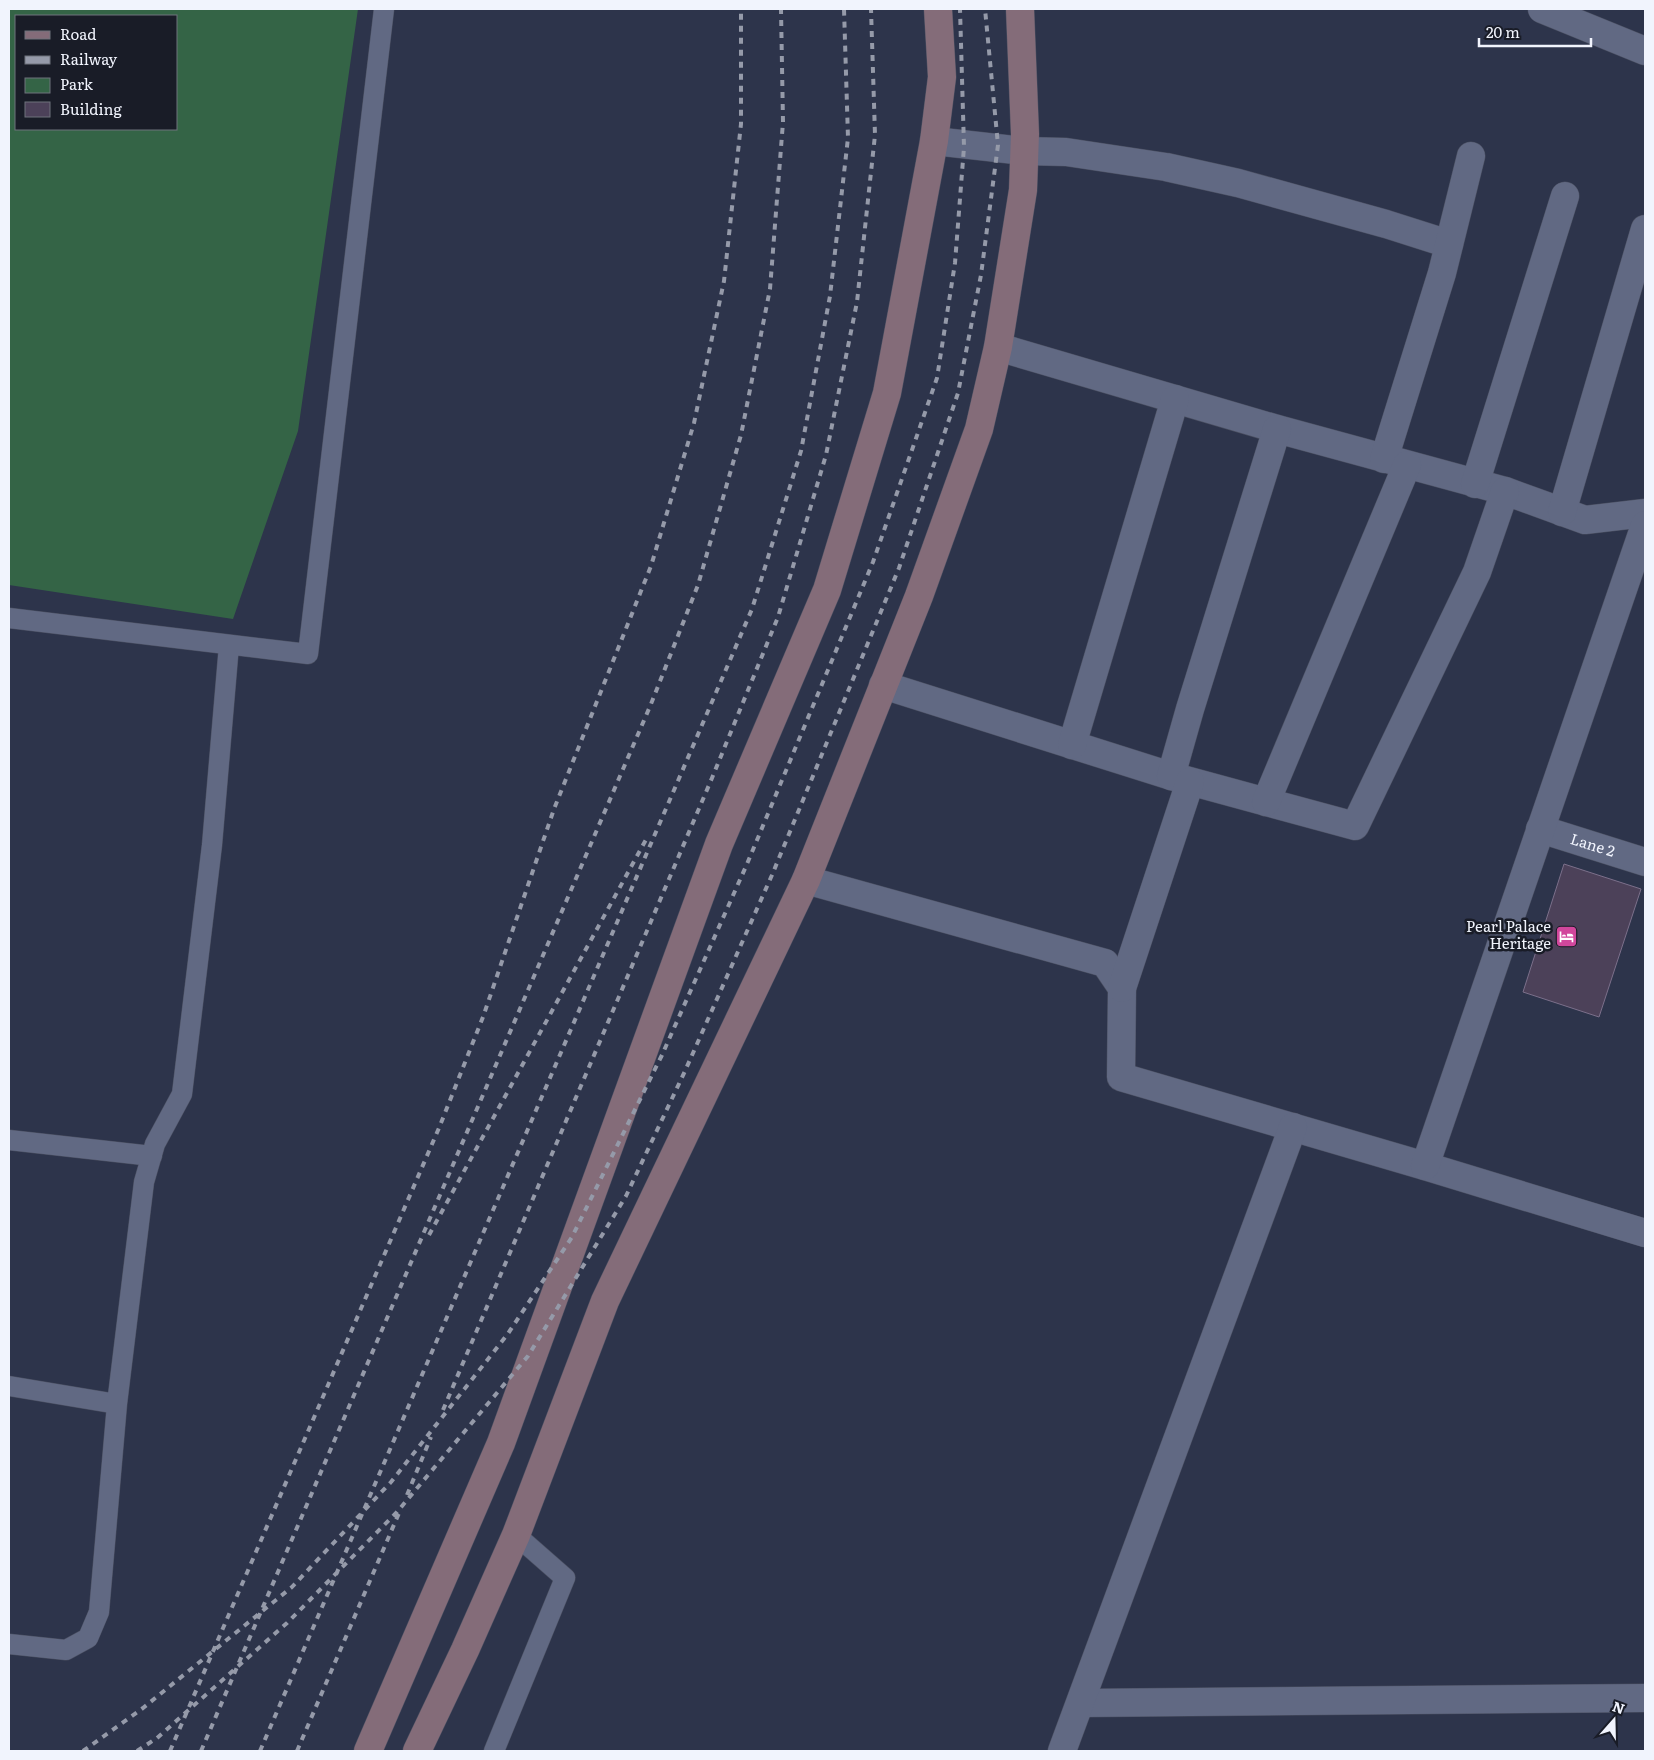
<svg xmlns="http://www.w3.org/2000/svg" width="1654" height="1760" font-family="Literata,serif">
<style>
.green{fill:#346446;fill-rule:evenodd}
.building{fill:#4c4159;stroke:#7c708b}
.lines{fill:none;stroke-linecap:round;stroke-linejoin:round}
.lane-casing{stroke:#4a4f61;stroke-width:21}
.street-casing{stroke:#4a4f61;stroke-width:29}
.secondary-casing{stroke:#4a4f61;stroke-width:29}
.lane{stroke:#616983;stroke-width:20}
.street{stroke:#616983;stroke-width:28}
.secondary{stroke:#846c79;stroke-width:28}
.rail{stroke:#959aa9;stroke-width:4;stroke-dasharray:6 6;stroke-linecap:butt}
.labels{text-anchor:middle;stroke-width:5;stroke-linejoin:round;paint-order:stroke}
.street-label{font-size:15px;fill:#f1f4fd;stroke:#191c27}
.poi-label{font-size:15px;fill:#f1f4fd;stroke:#191c27;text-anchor:end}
</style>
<rect width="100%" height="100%" fill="#2d344b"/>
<path class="green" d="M9,9H358L298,431L233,619L9,585ZM16,16H176V129H16Z"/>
<path class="building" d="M1564,864L1641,889L1599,1017L1523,992Z"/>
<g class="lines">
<defs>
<path id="lane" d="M9,618L308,654L384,9
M9,1140L152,1156
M9,1386L117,1404
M9,1644L66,1650L88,1638L99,1612L117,1404L144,1182L155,1144L182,1094L212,845L229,645
M494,1751L565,1578L516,1535"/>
<g id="street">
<path d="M1542,9L1645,51"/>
<path d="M934,141L1024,151L1066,152L1166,167L1238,183L1386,224L1449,244"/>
<path d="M998,347L1277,429L1505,491L1585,520L1645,513"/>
<path d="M1384,459L1442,273L1471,156"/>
<path d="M1475,484L1565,196"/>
<path d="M1562,512L1645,229"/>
<path d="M883,685L1171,776L1355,826L1477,572L1505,491"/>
<path d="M1072,745L1175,399"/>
<path d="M1171,776L1190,709L1277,429"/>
<path d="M1266,802L1407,465"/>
<path id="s1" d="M1540,829L1645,862"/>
<path d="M806,880L1105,963L1122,988L1121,1077L1425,1166L1645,1233"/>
<path d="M1122,988L1190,782"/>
<path d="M1425,1166L1645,525"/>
<path d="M1081,1703L1645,1698"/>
<path d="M1062,1751L1293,1127"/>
</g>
<path id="secondary" d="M368,1751L501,1443L719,844L827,590L887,393L934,141L942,77L938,9
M417,1751L465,1650L516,1535L605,1301L806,880L919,596L979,429L998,347L1023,190L1025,134L1020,9"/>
</defs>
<use href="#lane" class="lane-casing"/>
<use href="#street" class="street-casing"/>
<use href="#secondary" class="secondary-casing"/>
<use href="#lane" class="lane"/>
<use href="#street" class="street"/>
<use href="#secondary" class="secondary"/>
<path class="rail" d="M429,1235L648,836
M443,1410L712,778L778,617L826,455L857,302L875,135L871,9
M407,1495L431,1437
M83,1751L143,1708L292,1587L391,1482L507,1335L572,1237L662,1055L747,864L873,562L937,378L955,263L964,147L960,9
M137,1751L157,1738L287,1623L397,1512L528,1356L626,1196L685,1071L772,875L899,568L958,393L981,275L998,145L985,9
M170,1751L439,1128L483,1017L554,809L651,566L694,423L724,281L741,124V9
M201,1751L651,704L698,585L741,435L770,289L783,122L781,9
M260,1751L752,609L801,451L830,296L848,138L844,9
M297,1751L399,1513"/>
</g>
<defs>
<symbol id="hotel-square" viewBox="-11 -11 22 22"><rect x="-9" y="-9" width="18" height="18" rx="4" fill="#d1479c" stroke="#191c27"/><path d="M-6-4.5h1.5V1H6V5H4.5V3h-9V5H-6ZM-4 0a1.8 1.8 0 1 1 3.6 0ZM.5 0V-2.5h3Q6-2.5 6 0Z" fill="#fff"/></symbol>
</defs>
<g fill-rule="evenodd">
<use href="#hotel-square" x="1554" y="924" width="25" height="25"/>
</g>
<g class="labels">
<g class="street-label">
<text dy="5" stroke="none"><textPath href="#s1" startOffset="55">Lane 2</textPath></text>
</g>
<g class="poi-label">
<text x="1551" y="932">Pearl Palace<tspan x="1551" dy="17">Heritage</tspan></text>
</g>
</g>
<rect width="1654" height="1760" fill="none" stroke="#f1f4fd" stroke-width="20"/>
<rect x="15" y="15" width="162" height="115" fill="#191c27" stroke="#6f727d"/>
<rect x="25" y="31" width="25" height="8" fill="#846c79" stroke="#6f727d"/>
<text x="60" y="40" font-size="15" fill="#f1f4fd">Road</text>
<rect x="25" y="56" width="25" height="8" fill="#959aa9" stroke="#6f727d"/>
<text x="60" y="65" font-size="15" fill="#f1f4fd">Railway</text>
<rect x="25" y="78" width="25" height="15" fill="#346446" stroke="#6f727d"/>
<text x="60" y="90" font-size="15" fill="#f1f4fd">Park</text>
<rect x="25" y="102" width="25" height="15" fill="#4c4159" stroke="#6f727d"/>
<text x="60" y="115" font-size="15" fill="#f1f4fd">Building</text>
<g transform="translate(1614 1720) rotate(20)" stroke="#191c27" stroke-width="4" paint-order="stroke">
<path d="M0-4L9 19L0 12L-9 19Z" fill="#f1f4fd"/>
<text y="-8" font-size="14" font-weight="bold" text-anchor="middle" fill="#f1f4fd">N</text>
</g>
<path d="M1479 38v8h112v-8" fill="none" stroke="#f1f4fd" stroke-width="2.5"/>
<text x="1486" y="38" font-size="15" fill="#f1f4fd" stroke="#191c27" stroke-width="4" paint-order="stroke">20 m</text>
</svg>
